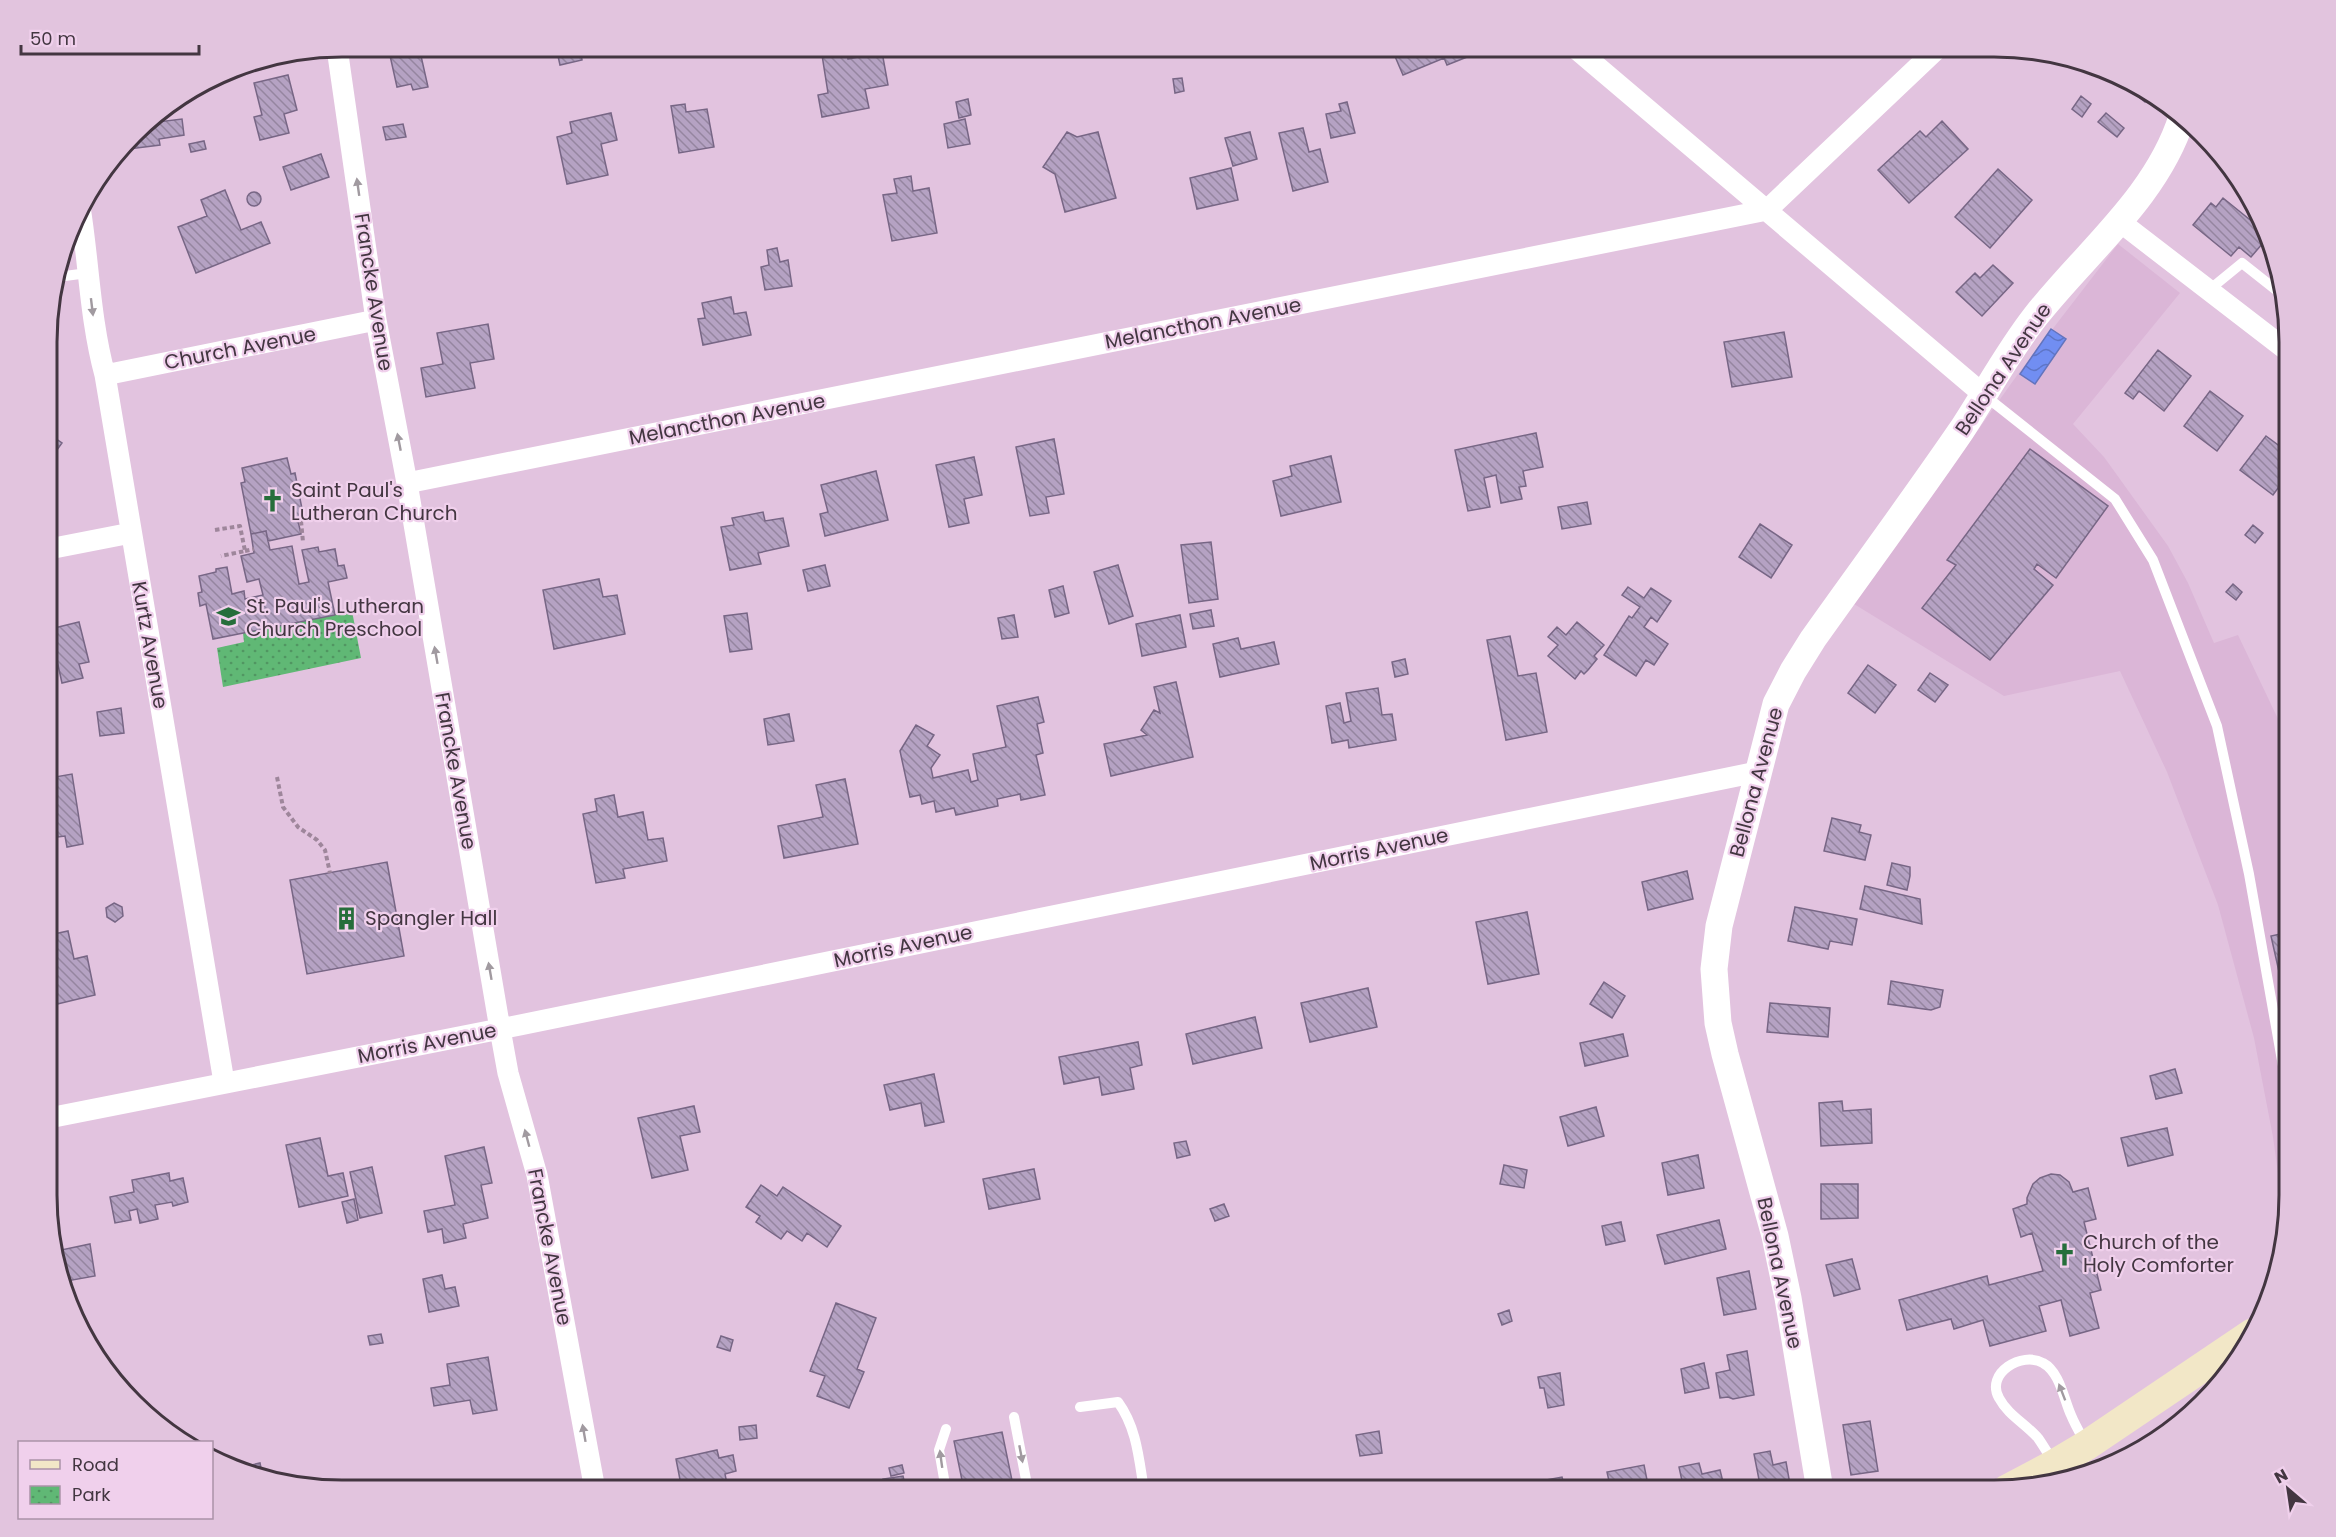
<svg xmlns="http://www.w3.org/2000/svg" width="2336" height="1537" font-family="Poppins,sans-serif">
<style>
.built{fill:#dbb6d7}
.park{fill:url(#park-dots)}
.water{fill:url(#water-waves);stroke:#6374bd;stroke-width:1.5}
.building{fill:url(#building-back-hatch);stroke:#776685;stroke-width:1.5}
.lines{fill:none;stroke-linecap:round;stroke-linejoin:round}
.path{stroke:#9e869b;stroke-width:4;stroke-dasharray:4.5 3;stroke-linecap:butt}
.service{stroke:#fff;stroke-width:10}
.minor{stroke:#fff;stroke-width:21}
.tertiary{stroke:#fff;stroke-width:27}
.secondary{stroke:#f2e7c7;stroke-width:30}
.oneway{fill:#a19aa0}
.labels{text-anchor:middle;stroke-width:4.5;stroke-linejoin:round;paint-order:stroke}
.street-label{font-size:20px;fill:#433641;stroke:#f0d0ec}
.poi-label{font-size:20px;fill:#433641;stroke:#f0d0ec;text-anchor:start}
.rim{fill:none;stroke:#433641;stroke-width:3}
</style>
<defs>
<pattern id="park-dots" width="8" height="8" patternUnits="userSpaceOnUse" patternTransform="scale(1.5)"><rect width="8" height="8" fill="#60b875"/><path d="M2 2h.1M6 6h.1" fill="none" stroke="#519662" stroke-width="1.8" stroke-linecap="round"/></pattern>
<pattern id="water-waves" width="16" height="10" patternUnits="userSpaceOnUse" patternTransform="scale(1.5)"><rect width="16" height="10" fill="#718ef2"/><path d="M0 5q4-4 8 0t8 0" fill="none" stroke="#5e75c6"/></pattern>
<pattern id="building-back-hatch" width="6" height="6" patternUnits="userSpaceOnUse" patternTransform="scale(1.5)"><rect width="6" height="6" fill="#b5a2c3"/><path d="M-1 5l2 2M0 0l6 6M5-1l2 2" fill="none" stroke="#9585a0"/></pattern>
</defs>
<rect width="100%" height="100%" fill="#e2c3df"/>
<path class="built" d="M2118,244L2180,293L2073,424L2104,457L2168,546L2188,583L2214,643L2238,635L2279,721L2289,746V1214L2286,1231L2273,1137L2254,1038L2218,905L2167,772L2120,671L2004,696L1854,604L2018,374Z"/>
<path class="park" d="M352,611L361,658L223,687L217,648L244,642L243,633Z"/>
<path class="water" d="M2051,329L2066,339L2035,384L2020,374Z"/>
<path class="building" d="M410,47H419L428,87L413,90L411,84L397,87L389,51Z
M435,47H481V49L437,57Z
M556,47H580L582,60L560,65Z
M1391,47H1463L1467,57L1447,65L1444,58L1403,75Z
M846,50L848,59L882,52L888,85L865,89L869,108L822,117L818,95L828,93L822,55Z
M2106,71L2152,93L2145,102Z
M288,75L297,110L284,114L289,133L260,140L254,117L262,115L254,83Z
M1182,78L1184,91L1175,93L1173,79Z
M2081,96L2091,104L2082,117L2072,109Z
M968,99L971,115L959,118L956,102Z
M1347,102L1355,133L1331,138L1326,114L1341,111L1339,104Z
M685,104L686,112L707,109L714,147L679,153L671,106Z
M611,113L617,140L601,144L608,175L567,184L557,137L572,133L570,122Z
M2106,113L2124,128L2117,137L2098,122Z
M157,114L158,122L182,119L184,135L159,139L160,145L129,149L128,144L147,120Z
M965,119L970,144L948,148L944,124Z
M1942,121L1968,149L1909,203L1878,170L1920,131L1926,137Z
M403,124L406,137L386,140L383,127Z
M1303,128L1309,152L1320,149L1328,182L1293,191L1279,133Z
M1067,132L1077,137L1098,132L1116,198L1065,212L1055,174L1043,167Z
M1250,132L1257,159L1233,166L1225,138Z
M204,141L206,149L191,152L189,144Z
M321,154L329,177L291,190L283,167Z
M1231,168L1238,200L1197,209L1190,178Z
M1998,169L2032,200L1990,248L1955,217Z
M911,176L913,191L929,188L937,233L892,241L883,195L897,193L894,179Z
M225,190L241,230L261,222L270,243L196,273L178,227L207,216L201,200Z
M247 199a7 7 0 1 1 14 0a7 7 0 1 1-14 0Z
M2223,198L2254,223L2260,217L2268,237L2251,257L2239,247L2231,256L2193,225L2211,203L2216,207Z
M777,248L780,262L788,260L792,286L765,290L761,267L769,265L767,250Z
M1993,265L2013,283L1982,316L1956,292L1975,273L1980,278Z
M731,297L734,314L746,312L751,335L703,345L698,319L705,318L702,303Z
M488,324L494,359L470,363L475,388L426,397L421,368L443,364L437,333Z
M1784,332L1792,377L1732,387L1724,342Z
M2158,350L2191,376L2164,411L2139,391L2133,399L2125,393Z
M2210,391L2243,416L2217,451L2184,426Z
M1536,433L1543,467L1523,471L1526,486L1519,487L1522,499L1501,503L1496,475L1484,478L1490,507L1468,511L1455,450Z
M49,434L62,443L49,461Z
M2266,436L2289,453V473L2273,495L2240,470Z
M1054,439L1064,494L1046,497L1049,513L1030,516L1016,447Z
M2030,449L2108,506L2056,578L2037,564L2034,569L2053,585L1990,660L1922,608L1956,565L1947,560Z
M1331,456L1341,502L1281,516L1273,481L1292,476L1290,466Z
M974,457L982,495L964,499L969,523L949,527L936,465Z
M287,458L291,474L295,473L304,519L298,521L301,534L268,541L266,531L251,534L241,483L245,482L242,468Z
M876,471L888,520L825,536L820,514L828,512L821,485Z
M1587,502L1591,524L1562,529L1558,507Z
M763,512L765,521L783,518L789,546L758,553L761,564L730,570L721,527L734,525L732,518Z
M1760,524L1792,545L1771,578L1739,557Z
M2253,525L2263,533L2255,543L2245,535Z
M266,531L270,550L292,546L299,584L309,582L302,550L318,547L319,552L335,549L338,566L344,565L347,578L328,582L335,615L213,639L206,604L200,606L198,593L202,592L199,576L216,572V569L227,567L232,594L244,591L245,599L263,595L259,579L247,582L241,556L254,553L251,534Z
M1211,542L1218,599L1189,603L1181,545Z
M825,565L830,586L808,591L803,570Z
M1118,565L1133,616L1109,624L1094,572Z
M599,579L603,597L617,595L625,634L554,649L543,590Z
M2233,584L2242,592L2236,600L2226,592Z
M1063,586L1069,613L1055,617L1049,590Z
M1628,587L1644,598L1651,588L1671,601L1657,622L1651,617L1644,627L1668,644L1654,665L1646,660L1636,676L1604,655L1629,616L1632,618L1640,607L1622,595Z
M1211,610L1214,626L1193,629L1190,614Z
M747,613L752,649L730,652L724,616Z
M1014,615L1018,637L1002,639L998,618Z
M1180,615L1186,647L1142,656L1136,624Z
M79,622L89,662L79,664L83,678L62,683L50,629Z
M1577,622L1604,645L1594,656L1597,659L1588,670L1584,674L1581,671L1575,679L1548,656L1558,645L1548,637L1557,627L1566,635Z
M1510,636L1518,676L1536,673L1547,732L1506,740L1487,640Z
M1238,638L1241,649L1274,642L1279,664L1220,677L1213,644Z
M1405,659L1408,674L1395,677L1392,662Z
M1868,665L1896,685L1875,713L1848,693Z
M1930,673L1948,685L1935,702L1918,690Z
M1176,682L1193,757L1111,776L1104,744L1147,735L1141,730L1154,710L1160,713L1154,687Z
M1378,688L1382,715L1392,714L1396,740L1349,748L1348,740L1332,743L1326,706L1340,703L1344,723L1351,721L1346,693Z
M1038,697L1044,722L1037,724L1043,753L1036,755L1045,795L1021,800L1020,794L997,799L998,806L956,815L954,808L936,812L934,801L922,804L920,795L910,797L900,751L916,725L934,735L927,746L940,755L931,768L933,778L968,770L971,782L978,780L973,754L1006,747L997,706Z
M121,708L124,733L100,736L97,712Z
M789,714L794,741L768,745L764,719Z
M72,774L83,844L67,847L65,836L58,837L57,831L49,832V816H52L49,778Z
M845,779L858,844L784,858L778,826L823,817L816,785Z
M614,795L618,817L643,812L648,840L663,838L667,861L623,869L625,878L596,883L583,814L597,811L595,799Z
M1832,818L1861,825L1859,832L1871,835L1865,860L1824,851Z
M387,862L404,956L307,974L290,880Z
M1892,863L1910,867V876L1907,890L1887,885Z
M1687,871L1693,899L1648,910L1642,882Z
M1865,886L1920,899L1922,924L1860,909Z
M114,903L122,907L123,916L115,922L107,917L106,908Z
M1795,907L1857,919L1852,945L1830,941L1828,949L1788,941Z
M1527,912L1539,974L1488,984L1476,922Z
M68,931L74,959L87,956L95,995L49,1006V935Z
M2289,932V983L2282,985L2271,936Z
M1891,981L1943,990L1940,1007L1931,1010L1888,1004Z
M1604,982L1625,996L1612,1018L1590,1004Z
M1368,988L1377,1027L1310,1042L1301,1003Z
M1770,1003L1830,1008L1828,1037L1767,1032Z
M1255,1017L1262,1048L1193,1064L1186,1034Z
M1623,1034L1628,1056L1585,1066L1580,1043Z
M1138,1042L1142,1065L1130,1068L1134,1089L1102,1095L1099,1077L1064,1084L1059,1057Z
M2175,1069L2182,1093L2156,1099L2150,1076Z
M934,1074L944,1122L925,1126L921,1103L890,1110L884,1085Z
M1842,1101L1843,1111L1871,1109L1872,1143L1821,1146L1819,1103Z
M694,1106L700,1132L680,1136L688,1170L652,1178L638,1118Z
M1596,1107L1604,1136L1568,1146L1560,1117Z
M2167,1128L2173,1155L2128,1166L2121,1138Z
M320,1138L328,1176L343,1173L348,1196L299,1207L286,1145Z
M1186,1141L1190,1155L1177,1158L1174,1143Z
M484,1147L492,1183L481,1185L488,1218L463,1224L466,1238L444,1243L442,1229L428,1232L424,1211L455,1205L445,1156Z
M1698,1155L1704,1188L1668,1195L1662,1163Z
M1504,1165L1527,1170L1524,1188L1500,1184Z
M372,1167L382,1213L360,1218L350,1172Z
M1034,1169L1040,1199L989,1209L983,1179Z
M169,1173L170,1181L183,1178L188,1202L173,1206L172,1202L155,1205L158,1219L140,1223L137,1209L129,1211L131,1220L115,1223L110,1197L134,1192L132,1180Z
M2051,1174L2060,1175L2069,1182L2073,1192L2088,1188L2096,1219L2084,1222L2101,1290L2090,1293L2099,1328L2070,1336L2061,1300L2039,1306L2046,1331L1990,1346L1983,1320L1954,1329L1951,1319L1907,1330L1899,1300L1987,1276L1989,1285L2043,1271L2032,1233L2021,1237L2013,1209L2027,1204V1198L2033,1184L2040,1178Z
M1821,1184H1858V1218L1821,1219Z
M761,1185L777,1196L783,1187L841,1226L827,1247L807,1233L802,1241L787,1231L781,1239L756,1222L760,1216L746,1207Z
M49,1195L56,1228L49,1229Z
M354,1199L358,1220L347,1223L342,1202Z
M1224,1204L1229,1216L1215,1221L1210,1209Z
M1719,1220L1726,1249L1665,1264L1657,1235Z
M1621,1222L1625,1241L1606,1245L1602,1226Z
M90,1244L95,1276L67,1281L61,1250Z
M1852,1259L1860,1289L1834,1296L1826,1265Z
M1749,1271L1756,1309L1724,1315L1717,1278Z
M442,1275L445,1289L455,1287L459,1306L429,1312L423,1279Z
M836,1303L876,1318L857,1369L864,1372L849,1408L817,1396L825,1376L810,1371Z
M1509,1310L1512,1321L1502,1325L1498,1314Z
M381,1334L383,1343L370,1345L368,1336Z
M721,1336L733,1340L730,1351L717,1347Z
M1747,1351L1754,1395L1733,1399L1728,1397L1720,1398L1716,1373L1730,1370L1727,1355Z
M488,1357L497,1410L473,1414L470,1400L434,1406L431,1388L450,1385L447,1364Z
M1704,1363L1709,1388L1685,1393L1681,1369Z
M1560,1373L1564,1405L1548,1408L1544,1388H1540L1538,1377Z
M1870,1421L1878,1471L1851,1475L1843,1425Z
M756,1425L757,1438L740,1440L739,1427Z
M1379,1431L1382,1453L1360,1456L1356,1435Z
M1002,1432L1014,1490H964L954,1441Z
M717,1450L719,1458L733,1455L736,1471L725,1474L728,1489L682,1490L676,1459Z
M1770,1451L1773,1465L1786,1462L1791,1490H1761L1754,1454Z
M260,1463L263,1478L247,1475L234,1469Z
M1699,1463L1702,1474L1720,1470L1725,1490H1684L1679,1467Z
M902,1465L904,1473L891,1476L889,1468Z
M1644,1465L1649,1490H1611L1607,1472Z
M903,1476L905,1485L913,1483L915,1490H875L885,1488L883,1479Z
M1562,1477L1565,1490H1525L1524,1484Z"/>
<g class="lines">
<path class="path" d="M301,521L303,542
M215,530L240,526L245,551L221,556
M245,551L254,549
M277,777L283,807L298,827L317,840L325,850L330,873"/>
<path class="service" d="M57,277L88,273
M2209,290L2242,263L2285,297
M2276,342L2289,322
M1984,395L2115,499L2153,560L2217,726L2249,874L2289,1100
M1080,1407L1118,1402C1137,1428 1139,1460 1144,1490
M1014,1417L1028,1490
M946,1429L939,1450L946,1490
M2053,1461C2048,1454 2043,1445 2038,1438C2026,1424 2008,1415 1999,1398C1985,1373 2022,1351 2043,1363C2060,1372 2064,1400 2071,1415C2075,1425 2081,1435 2086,1444"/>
<path class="minor" d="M1574,47L1984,395
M337,48L376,320L407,483L500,1029L508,1073L537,1175L595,1490
M80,207C89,263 90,320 105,375L224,1082
M2119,221L2289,352
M105,375L376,320
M407,483L1767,210L1939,47
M49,549L131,533
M49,1118L520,1025L1757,772"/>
<path class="tertiary" d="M1820,1490L1788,1298L1775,1236L1725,1054L1718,1023L1714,969L1719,926L1776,704L1793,671L1813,639C1862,570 1913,501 1961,431C1986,393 2007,353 2035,317C2085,253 2157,197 2182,117"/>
<path class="secondary" d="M2006,1490L2055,1464L2087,1445L2253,1333"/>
</g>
<defs><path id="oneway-solid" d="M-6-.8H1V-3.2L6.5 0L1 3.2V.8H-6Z" transform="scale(1.5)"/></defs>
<g class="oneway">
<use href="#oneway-solid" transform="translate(358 187) rotate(-98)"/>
<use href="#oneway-solid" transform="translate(92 307) rotate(83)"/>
<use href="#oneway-solid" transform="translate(399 442) rotate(-101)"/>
<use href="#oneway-solid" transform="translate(436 655) rotate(-100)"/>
<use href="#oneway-solid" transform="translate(490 971) rotate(-100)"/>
<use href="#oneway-solid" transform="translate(527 1138) rotate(-105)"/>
<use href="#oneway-solid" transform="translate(2062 1392) rotate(-111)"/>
<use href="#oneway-solid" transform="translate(584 1433) rotate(-100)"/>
<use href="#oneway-solid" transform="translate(1021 1454) rotate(79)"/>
<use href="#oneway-solid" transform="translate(941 1459) rotate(-98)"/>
</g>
<defs>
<symbol id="church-bare" viewBox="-9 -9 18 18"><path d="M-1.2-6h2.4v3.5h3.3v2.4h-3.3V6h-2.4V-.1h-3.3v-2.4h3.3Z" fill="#266e3b" stroke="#f0d0ec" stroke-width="2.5" paint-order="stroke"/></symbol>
<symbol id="school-bare" viewBox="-9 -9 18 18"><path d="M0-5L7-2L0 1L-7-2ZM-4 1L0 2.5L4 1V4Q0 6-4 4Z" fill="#266e3b" stroke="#f0d0ec" stroke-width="2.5" paint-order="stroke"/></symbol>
<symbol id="building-bare" viewBox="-9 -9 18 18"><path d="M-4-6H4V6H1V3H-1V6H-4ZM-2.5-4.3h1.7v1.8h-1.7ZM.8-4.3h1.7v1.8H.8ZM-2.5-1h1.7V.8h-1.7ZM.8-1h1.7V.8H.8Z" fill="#266e3b" stroke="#f0d0ec" stroke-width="2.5" paint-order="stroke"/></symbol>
</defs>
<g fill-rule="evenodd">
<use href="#church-bare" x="256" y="484" width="33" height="33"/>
<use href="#school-bare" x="212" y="600" width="33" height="33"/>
<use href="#building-bare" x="330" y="902" width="33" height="33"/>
<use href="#church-bare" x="2048" y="1238" width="33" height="33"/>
</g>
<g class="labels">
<g class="street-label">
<text transform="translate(374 292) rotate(81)" y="7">Francke Avenue</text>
<text transform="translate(1203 323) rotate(-11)" y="7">Melancthon Avenue</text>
<text transform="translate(240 348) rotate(-11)" y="7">Church Avenue</text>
<text transform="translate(2003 369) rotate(-56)" y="7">Bellona Avenue</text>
<text transform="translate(727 419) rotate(-11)" y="7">Melancthon Avenue</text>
<text transform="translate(150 645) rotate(80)" y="7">Kurtz Avenue</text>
<text transform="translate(456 771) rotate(80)" y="7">Francke Avenue</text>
<text transform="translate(1756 782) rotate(-75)" y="7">Bellona Avenue</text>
<text transform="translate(1379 849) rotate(-12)" y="7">Morris Avenue</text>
<text transform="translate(903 946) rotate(-12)" y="7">Morris Avenue</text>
<text transform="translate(427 1043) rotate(-11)" y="7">Morris Avenue</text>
<text transform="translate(550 1247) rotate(79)" y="7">Francke Avenue</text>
<text transform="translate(1780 1273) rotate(78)" y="7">Bellona Avenue</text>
</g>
<g class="poi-label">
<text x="291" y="497">Saint Paul's<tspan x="291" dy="23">Lutheran Church</tspan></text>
<text x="246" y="613">St. Paul's Lutheran<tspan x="246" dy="23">Church Preschool</tspan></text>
<text x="365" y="925">Spangler Hall</text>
<text x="2083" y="1249">Church of the<tspan x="2083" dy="23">Holy Comforter</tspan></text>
</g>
</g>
<path d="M0 0H2336V1537H0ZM342 57H1994A285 285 0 0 1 2279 342V1195A285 285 0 0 1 1994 1480H342A285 285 0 0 1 57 1195V342A285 285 0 0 1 342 57Z" fill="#e2c4de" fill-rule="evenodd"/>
<path class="rim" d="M342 57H1994A285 285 0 0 1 2279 342V1195A285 285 0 0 1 1994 1480H342A285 285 0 0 1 57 1195V342A285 285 0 0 1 342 57Z"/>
<rect x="18" y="1441" width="195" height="78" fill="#f0d0ec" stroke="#ab92a8" stroke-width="1.5"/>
<rect x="30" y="1460" width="30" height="9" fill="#f2e7c7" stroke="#ab92a8" stroke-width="1.5"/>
<text x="72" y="1471" font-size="18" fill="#433641">Road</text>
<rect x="30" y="1486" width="30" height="18" fill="url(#park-dots)" stroke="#ab92a8" stroke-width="1.5"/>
<text x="72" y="1501" font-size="18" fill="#433641">Park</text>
<g transform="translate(2288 1489) rotate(331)" stroke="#f0d0ec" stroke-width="4.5" paint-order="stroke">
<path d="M0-4.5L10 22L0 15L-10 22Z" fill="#433641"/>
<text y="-9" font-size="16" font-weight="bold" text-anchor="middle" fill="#433641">N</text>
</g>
<path d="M21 45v9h178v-9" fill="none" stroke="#433641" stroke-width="3"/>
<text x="30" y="45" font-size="18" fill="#433641" stroke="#f0d0ec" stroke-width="4.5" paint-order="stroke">50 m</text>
</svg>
